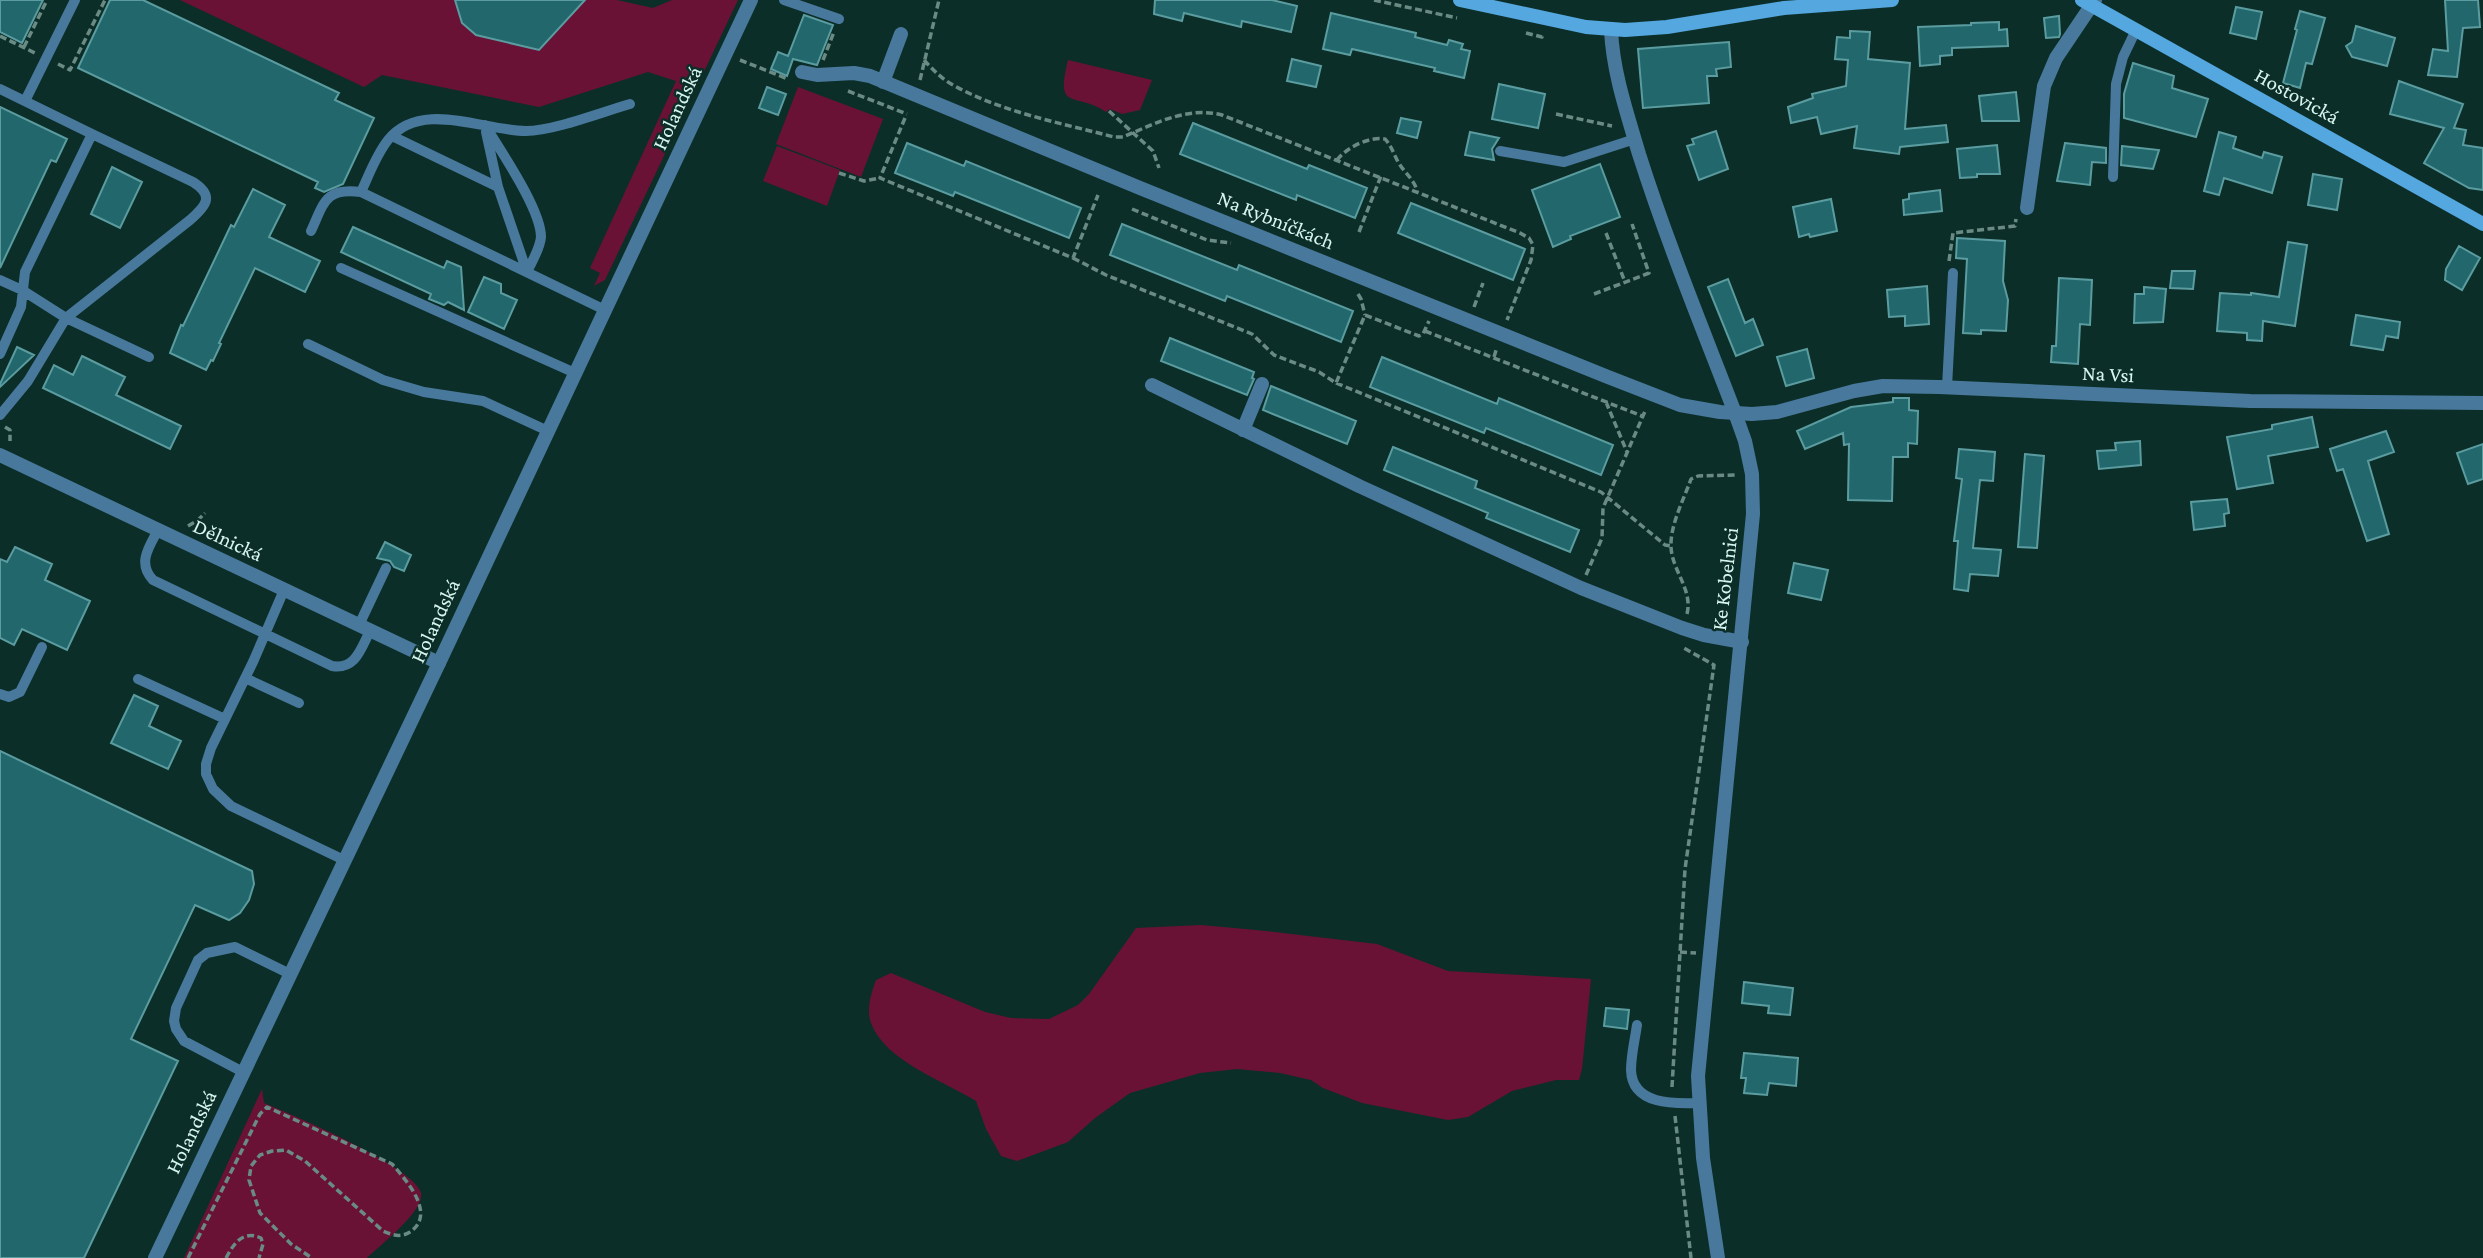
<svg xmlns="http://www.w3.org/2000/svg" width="2483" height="1258" font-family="'Crimson Pro',serif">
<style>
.green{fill:#691236}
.building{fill:#21676b;stroke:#5b9ca0;stroke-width:2}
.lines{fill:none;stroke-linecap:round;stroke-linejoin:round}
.path{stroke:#6a8b84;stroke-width:3.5;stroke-dasharray:7 3.5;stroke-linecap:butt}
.service{stroke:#48799c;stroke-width:10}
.minor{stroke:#48799c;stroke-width:14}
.tertiary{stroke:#48799c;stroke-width:14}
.secondary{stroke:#55a7df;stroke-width:14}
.labels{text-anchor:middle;stroke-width:5;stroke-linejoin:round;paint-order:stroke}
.street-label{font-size:21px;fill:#d7f6ef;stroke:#0c2e28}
</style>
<rect width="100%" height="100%" fill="#0c2e28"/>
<path class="green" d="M180,0H455L462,23L476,35L529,47L583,0H617L653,8L672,0H738L605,280L594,286L600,273L590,268L676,81L648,72L539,107L382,75L364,87Z
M1068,60L1152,80L1140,110L1122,114L1110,109L1106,112C1074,91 1055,113 1068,60Z
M798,87L883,119L861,177L776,144Z
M777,146L840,170L827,206L763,181Z
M1201,925L1256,930L1377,944L1448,971L1591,979L1582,1069L1579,1080H1556L1512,1091L1468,1117L1448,1120L1362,1103L1323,1088L1311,1080L1280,1073L1237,1069L1200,1073L1130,1093L1095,1118L1068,1142L1017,1161L1001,1156L986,1129L976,1101C944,1081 885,1061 871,1023C866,1009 871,994 876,980L891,973L985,1012L1011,1018L1049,1019L1078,1005L1089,994L1136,928Z
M262,1089L264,1103C291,1114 415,1167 421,1193C425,1211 379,1246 367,1258H184Z"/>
<path class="building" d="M0,0H43L22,43L0,32Z
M110,0H143L339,93L335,100L374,118L343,184L324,192L315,188L318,182L78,68Z
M455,0H585L539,50L476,35L462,23Z
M1155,0H1272L1297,6L1291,32L1242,21L1241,27L1184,13L1182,21L1154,14Z
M2445,0H2478L2480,27L2463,28L2457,77L2428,75L2433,49L2448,51Z
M2236,7L2262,12L2256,39L2230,33Z
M2300,11L2325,18L2312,64L2306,63L2300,88L2283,83L2297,30L2295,29Z
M1331,13L1416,33L1415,37L1447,45L1449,40L1463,44L1461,49L1470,51L1464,78L1434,71L1435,68L1352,49L1350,55L1323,49Z
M804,15L833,25L817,65L793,59L787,76L771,69L778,52L788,56Z
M2059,16L2060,34L2059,37L2046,38L2044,18Z
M1999,22V30L2007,29L2008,46L1952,48V55L1940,56V64L1920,66L1918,27L1971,25V23Z
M2356,26L2395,38L2387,66L2352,57L2346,46L2352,42Z
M1850,31L1870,32L1868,59L1910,63L1905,129L1946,125L1948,142L1900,147L1899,154L1854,148L1857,126L1821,134L1817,117L1791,123L1788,107L1813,98L1812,94L1846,86L1848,60L1835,59L1837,37L1850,38Z
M1729,42L1731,67L1716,69L1717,76H1707L1709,103L1643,108L1638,49Z
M1292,59L1321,66L1316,87L1287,81Z
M2133,63L2174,76L2172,88L2208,99L2196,137L2124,118V94Z
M2399,81L2463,104L2454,128L2466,130L2463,145L2483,148V190L2469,188L2424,163L2444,128L2390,114Z
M1499,84L1545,94L1538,128L1492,119Z
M767,87L786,94L778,115L759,108Z
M2016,92L2019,121H1982L1979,96Z
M0,107L67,139L56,162L51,160L0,268Z
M1401,118L1421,122L1417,138L1397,133Z
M1193,123L1307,169L1309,165L1367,188L1355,218L1297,195L1296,200L1180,154Z
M1716,131L1728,169L1699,180L1687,146L1694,144L1692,139Z
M1470,132L1499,138L1492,149L1494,160L1465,155Z
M2219,132L2236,137L2233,148L2262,158L2264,152L2282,157L2272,193L2224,178L2219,195L2204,191Z
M907,143L964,166L966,161L1081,208L1069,238L955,192L953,196L895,173Z
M2065,143L2106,148V163L2092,162L2090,185L2057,181Z
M1997,145L2000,174H1977V177L1960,178L1957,149Z
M2122,146L2159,150L2153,169L2121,165Z
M1600,164L1620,217L1570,236L1571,239L1553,247L1532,190Z
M112,167L142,182L120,228L91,214Z
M2313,174L2342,179L2337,210L2308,205Z
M253,189L285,205L269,237L320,261L305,292L255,268L219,343L221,344L213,361L211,360L206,370L170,353L181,325L183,326L231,225L234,227Z
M1940,190L1942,211L1904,215L1903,200L1909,199V194Z
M1831,199L1837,231L1810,237L1809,234L1799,237L1793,207Z
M1411,203L1525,249L1513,280L1398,233Z
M1122,224L1237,270L1239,265L1353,311L1341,342L1227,296L1225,301L1110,255Z
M353,227L444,268L447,261L461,267L464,310L448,302L444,305L429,299L431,294L341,252Z
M1957,238L2005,241L2003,281L2008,300L2006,331L1981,330V334L1963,333L1967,259L1956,258Z
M2288,242L2307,245L2295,326L2263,321L2262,341L2247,340V333L2217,331L2220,293L2251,295V293L2279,297Z
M2459,246L2480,258L2462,290L2445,280L2446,269Z
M2172,271H2195L2193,289L2170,288Z
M484,277L501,284V293L517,300L504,329L468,312Z
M2059,278L2092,280L2090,325L2080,324L2078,364L2051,362L2052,346H2056Z
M1728,279L1745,323L1753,319L1763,345L1736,356L1708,287Z
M1927,286L1929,324L1905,326V316L1889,317L1887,290Z
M2144,287L2166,289L2163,322L2134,323L2135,294H2144Z
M2356,315L2400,322L2398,338L2386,336L2383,350L2351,345Z
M1170,338L1254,372L1252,378L1254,379L1247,395L1161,361Z
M17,347L34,355L0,387V384Z
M1807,349L1814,378L1786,386L1777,357Z
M82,356L125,377L116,395L181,426L170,449L43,388L54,365L73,375Z
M1382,357L1497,404L1499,398L1613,445L1601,475L1486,428L1484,433L1370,387Z
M1271,386L1356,421L1347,444L1263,410Z
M1893,398H1909V410L1918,411L1917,444L1908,443V457H1893L1892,501L1848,500L1849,444L1844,445L1843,433L1805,449L1797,431L1851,407L1893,402Z
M2312,417L2318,447L2268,456L2273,483L2237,489L2227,437L2272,429V425Z
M2386,431L2394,452L2368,461L2389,534L2367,541L2343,469L2337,471L2330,449Z
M2140,441L2141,465L2099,469L2097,451L2116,450L2115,443Z
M2483,444V479L2468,484L2457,453Z
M1393,447L1477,481L1475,488L1579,530L1570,552L1486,518L1488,513L1384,470Z
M1959,449L1995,452L1993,481L1980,480L1973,548L2001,550L1998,576L1970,574L1968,591L1954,589L1958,541H1954L1962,479L1956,478Z
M2025,454L2044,456L2037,548L2018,547Z
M2227,499L2229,513L2224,514L2225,526L2194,530L2191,502Z
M385,542L411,555L404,571L394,567L390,561L377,558Z
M15,547L52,564L45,580L90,601L67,650L22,629L14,645L0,638V559L7,562Z
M1794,563L1828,570L1821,600L1788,593Z
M134,695L158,706L149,726L181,741L168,769L111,743Z
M0,751L252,871L254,884L249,900L240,913L229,920L195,905L131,1039L178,1061L84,1258H0Z
M1744,982L1793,988L1790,1015L1768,1013L1769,1006L1742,1003Z
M1606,1008L1629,1010L1627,1029L1604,1026Z
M1744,1053L1798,1058L1796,1086L1769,1083L1767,1095L1744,1093L1746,1078H1741Z"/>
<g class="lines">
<path class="path" d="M1374,0L1457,18
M1526,33L1542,37L1543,33
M0,36L35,53
M24,47L47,0
M740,60L788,79
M823,60L834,32
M924,60C933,70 942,79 953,85C1001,112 1061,123 1114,137H1123C1154,124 1187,106 1222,115L1520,233L1529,238L1533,245L1531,260L1507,320
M58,64L70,70L105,0
M920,80L939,0
M848,91L907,114
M1109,111L1153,151L1159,168
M1556,114L1612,126
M905,118L880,178L1073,258L1098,195
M1337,160C1346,148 1369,136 1385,139C1392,146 1394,156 1400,165C1406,174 1415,181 1417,191
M839,173L864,181L880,178
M1132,209L1207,240L1231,243
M1359,232L1381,176
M1606,233L1625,282
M1073,258L1106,275L1252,334L1274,355L1319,372L1336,383L1365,315L1419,336L1423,334L1429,321
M1949,261L1953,233L2015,226L2016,219
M1358,294L1361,299L1365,315
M1594,294L1649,273L1632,224
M1474,307L1483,283
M1425,331L1642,416
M1494,357L1497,347
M1336,383L1601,492L1665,545L1671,546
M1606,402L1627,452
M5,427L10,430V441
M188,526L198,520L205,513
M1586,575L1602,538L1603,508L1646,409
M1687,614C1693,589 1672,571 1671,547C1670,525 1684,499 1691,479L1698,476L1736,475
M1680,952L1696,953
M1672,1087L1685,869L1714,665L1682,647
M1675,1116L1691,1258
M188,1258L260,1114L267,1107L392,1164C406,1180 437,1214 410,1232C400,1238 393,1235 383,1231L305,1161L286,1150L272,1151L260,1155L251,1166L249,1180L260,1213L291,1244L312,1258
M226,1258C234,1243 243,1230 261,1238L263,1244L259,1258"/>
<path class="service" d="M784,0L839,19
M0,89L92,134
M25,101L75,0
M485,125C500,150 541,209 541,237C540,249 532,261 527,272
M486,132L498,187L527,272
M392,136L498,187
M1500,151L1564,162L1635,139
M2113,177L2116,84L2123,57L2136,30
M311,231C324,203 325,187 361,192
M341,268L575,373
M0,280L22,290L66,318L149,357
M605,310L361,192C369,175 376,155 388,140C421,99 484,131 526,131C553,131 602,112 630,104
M308,344L383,380L424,392L483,401L548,431
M0,354L21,307L25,272L92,134L193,182C215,196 206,206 190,220L66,318L28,381L0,415
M1947,387L1953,273
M158,530C149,547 137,563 153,580L332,666C356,670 361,648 370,631
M284,590L253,662L211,748L206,764V774L213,789L231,806L344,860
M359,625L386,568
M245,678L299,703
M138,679L225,719
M0,694L9,697L20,692L42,647
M1637,1025C1635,1039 1631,1055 1631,1070C1632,1105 1674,1104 1699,1103
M243,1072L184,1041L176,1029L174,1021L176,1008L198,960L207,953L235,947L290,974"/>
<path class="minor" d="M802,72L817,75L854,73L870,76L1140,188L1608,377L1680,405L1720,412L1752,414L1777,412L1854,391L1883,386L1939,387L2250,401L2483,403
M883,82L901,34
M2027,208L2044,86L2056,58L2095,0
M1152,385L1359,486L1581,588L1682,628L1704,635L1742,642
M1243,430L1262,384
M155,1258L439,663L751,0"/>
<path class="tertiary" d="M1611,30C1613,73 1627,113 1639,154C1667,242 1702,327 1735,413L1745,441L1752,474L1753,514L1698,1076L1703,1158L1718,1258
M0,455L439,663"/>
<path class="secondary" d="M1460,0L1586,27L1625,30L1667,27L1784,8L1892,0
M2082,0L2483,224"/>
</g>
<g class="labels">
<g class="street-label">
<text transform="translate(2297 96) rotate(29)" y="7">Hostovická</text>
<text transform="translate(677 108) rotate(-65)" y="7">Holandská</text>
<text transform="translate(1276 220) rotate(22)" y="7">Na Rybníčkách</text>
<text transform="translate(2108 374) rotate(3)" y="7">Na Vsi</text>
<text transform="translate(228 540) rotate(25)" y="7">Dělnická</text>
<text transform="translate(1725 579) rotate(-83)" y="7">Ke Kobelnici</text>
<text transform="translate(435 621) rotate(-65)" y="7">Holandská</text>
<text transform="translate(191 1132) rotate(-64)" y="7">Holandská</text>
</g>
</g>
</svg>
